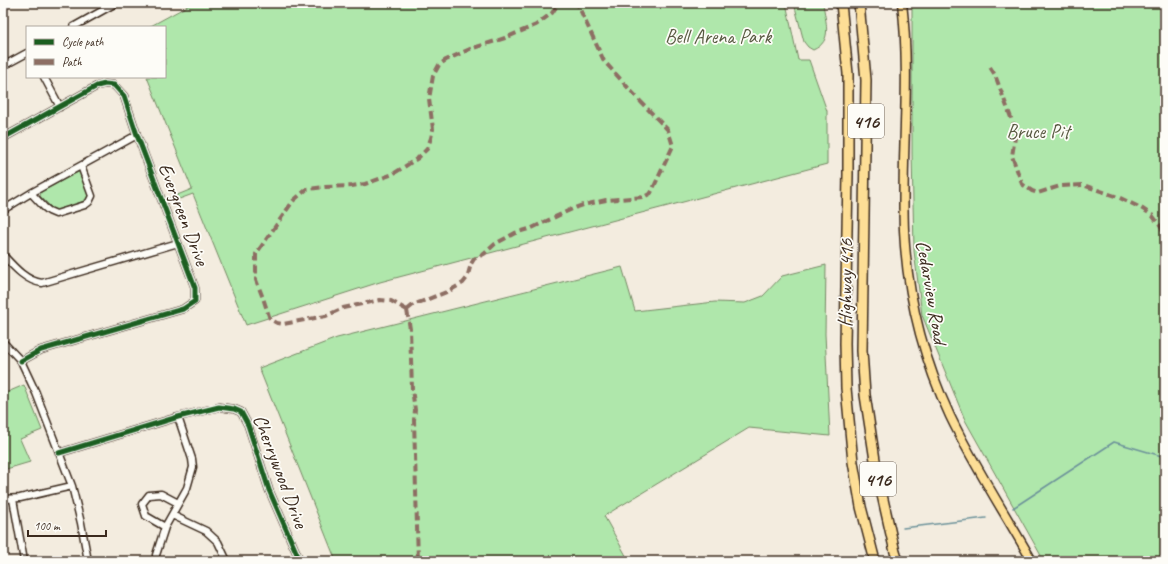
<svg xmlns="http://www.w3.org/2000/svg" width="1168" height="564" font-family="Caveat,sans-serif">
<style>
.green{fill:#afe7ab;stroke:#758864}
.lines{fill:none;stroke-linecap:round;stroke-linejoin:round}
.stream{stroke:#6c929a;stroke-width:1.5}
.minor-casing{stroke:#3b2a1e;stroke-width:9}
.major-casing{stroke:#3b2a1e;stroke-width:11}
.highway-casing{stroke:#3b2a1e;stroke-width:12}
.minor{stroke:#fdfcf7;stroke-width:6}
.major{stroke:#fdde96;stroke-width:8}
.highway{stroke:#fdde96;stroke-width:9}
.quiet{stroke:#8d6e63;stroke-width:4;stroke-dasharray:8 4;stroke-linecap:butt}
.cycleway-casing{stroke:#fdfcf7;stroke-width:8}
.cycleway{stroke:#1b5e20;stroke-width:5}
.labels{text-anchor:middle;stroke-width:3.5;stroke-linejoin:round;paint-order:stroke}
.shield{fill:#fdfcf7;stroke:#75695f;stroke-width:1}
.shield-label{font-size:19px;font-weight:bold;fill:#3b2a1e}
.park-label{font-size:20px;fill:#585941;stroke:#fdfcf7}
.street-label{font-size:20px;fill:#3b2a1e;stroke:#fdfcf7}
</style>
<rect width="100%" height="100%" fill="#f3ecdf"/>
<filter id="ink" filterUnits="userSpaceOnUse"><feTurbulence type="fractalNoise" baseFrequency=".025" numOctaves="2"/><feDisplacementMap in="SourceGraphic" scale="8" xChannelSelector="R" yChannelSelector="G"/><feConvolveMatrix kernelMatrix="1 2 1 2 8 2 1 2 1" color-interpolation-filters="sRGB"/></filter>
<g filter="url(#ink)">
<path class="green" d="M193,3H501L503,6L508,3H786L798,60H809L827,111V164L380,282L246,325L193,194L171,202L170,198L192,189L147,77H165V27H149Z
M794,3H823C825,21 834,41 813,50L808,47L804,42Z
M912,3H1165V561H1044L965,420L922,315L914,251L912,153Z
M80,171L89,194L86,200L60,211L54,210L40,196L41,192Z
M826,265L825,334L830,436L749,428L604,516L629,561H336L259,368L337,338L622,267L635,311L715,302L745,303L763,296L782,276Z
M24,385L42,430L20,439L30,462L3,470V394Z"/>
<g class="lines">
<path class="stream" d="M1013,508L1114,442L1165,457
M903,528L986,518"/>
<defs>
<path id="minor" d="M73,27L116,3
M3,66L27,53
M44,77L60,107
M3,138L97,86L105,84L114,85L124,96L137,135L195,288V301L183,309L41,350L21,361
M31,193L44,207L49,211L56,214L85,205L89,202L92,196L81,166
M3,210L31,193L137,135
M3,255C14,267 26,281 42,283L178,243
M3,342L21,361L36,393L72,486L81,523L88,561
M59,453L178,417L219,407L234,409L241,412L248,425L269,490L300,561
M3,499L20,498L72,486
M13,499L24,561
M172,515L206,531L218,542L227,561
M165,527L146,516L142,504L149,495L161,494L178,503
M156,561V555L165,527L187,488L193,467L192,459L178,417"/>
<path id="major" d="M902,3C911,78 901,154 904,230C907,294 923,358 950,416C974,466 1005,513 1032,561"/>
<path id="highway" d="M841,3L848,74V174L845,344L846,388L853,462L861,507L875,561
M859,3L866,80L862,351L865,395L877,473L895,552L898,561"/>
</defs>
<use href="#minor" class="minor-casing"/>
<use href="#major" class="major-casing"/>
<use href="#highway" class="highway-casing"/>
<use href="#minor" class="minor"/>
<use href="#major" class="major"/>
<use href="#highway" class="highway"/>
<path class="quiet" d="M990,67L995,75L1016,131L1012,156L1022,184L1032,191L1038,193L1060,186L1083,185L1118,197L1141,208L1152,215L1161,227L1165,237
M407,310L391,301L380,300L343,308L326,316L283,324L277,323L270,319L263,298L256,280V254L293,201L307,189L325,187L352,186L365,184L393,174L418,158L427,149L431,138L433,129L429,99L433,76L439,65L446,60L470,49L505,38L536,25L552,13L559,3
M407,310L413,305L449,291L463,283L467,278L471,264L474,259L484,254L495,244L515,233L532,228L572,209L583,205L606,200L644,197L651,193L673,146L668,130L641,102L604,61L577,3
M407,310L410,329L412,389L415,410L414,420L418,561"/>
<defs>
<path id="cycleway" d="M3,138L97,86L105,84L114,85L124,96L137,135L195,288V301L183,309L41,350L21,361
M59,453L178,417L219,407L234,409L241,412L248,425L269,490L300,561"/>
</defs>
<use href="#cycleway" class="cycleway-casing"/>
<use href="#cycleway" class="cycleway"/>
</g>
</g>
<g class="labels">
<g class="shield">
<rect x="848" y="104" width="36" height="34" rx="3"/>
<rect x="860" y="462" width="36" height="34" rx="3"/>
</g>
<g class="shield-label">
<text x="866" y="128">416</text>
<text x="878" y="486">416</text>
</g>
<g class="park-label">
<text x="718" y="43">Bell Arena Park</text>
<text x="1038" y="138">Bruce Pit</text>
</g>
<g class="street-label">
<text transform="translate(184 214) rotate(69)" y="7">Evergreen Drive</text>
<text transform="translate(845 283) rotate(-89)" y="7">Highway 416</text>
<text transform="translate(932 292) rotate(80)" y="7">Cedarview Road</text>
<text transform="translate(281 471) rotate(69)" y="7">Cherrywood Drive</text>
</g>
</g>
<rect width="1168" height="564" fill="none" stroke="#fdfcf7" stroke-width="16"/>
<rect x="8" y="8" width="1152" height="548" fill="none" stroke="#3b2a1e" stroke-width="1.5" filter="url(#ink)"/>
<rect x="26" y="26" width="140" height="52" fill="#fdfcf7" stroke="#afa8a0"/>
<rect x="34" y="39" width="20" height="6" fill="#1b5e20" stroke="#afa8a0"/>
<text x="62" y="46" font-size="12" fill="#3b2a1e">Cycle path</text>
<rect x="34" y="59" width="20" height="6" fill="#8d6e63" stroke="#afa8a0"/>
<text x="62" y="66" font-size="12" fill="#3b2a1e">Path</text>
<path d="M28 530v6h78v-6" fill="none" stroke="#3b2a1e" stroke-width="2"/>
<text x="34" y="530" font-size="12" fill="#3b2a1e" stroke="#fdfcf7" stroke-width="3" paint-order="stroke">100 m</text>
</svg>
